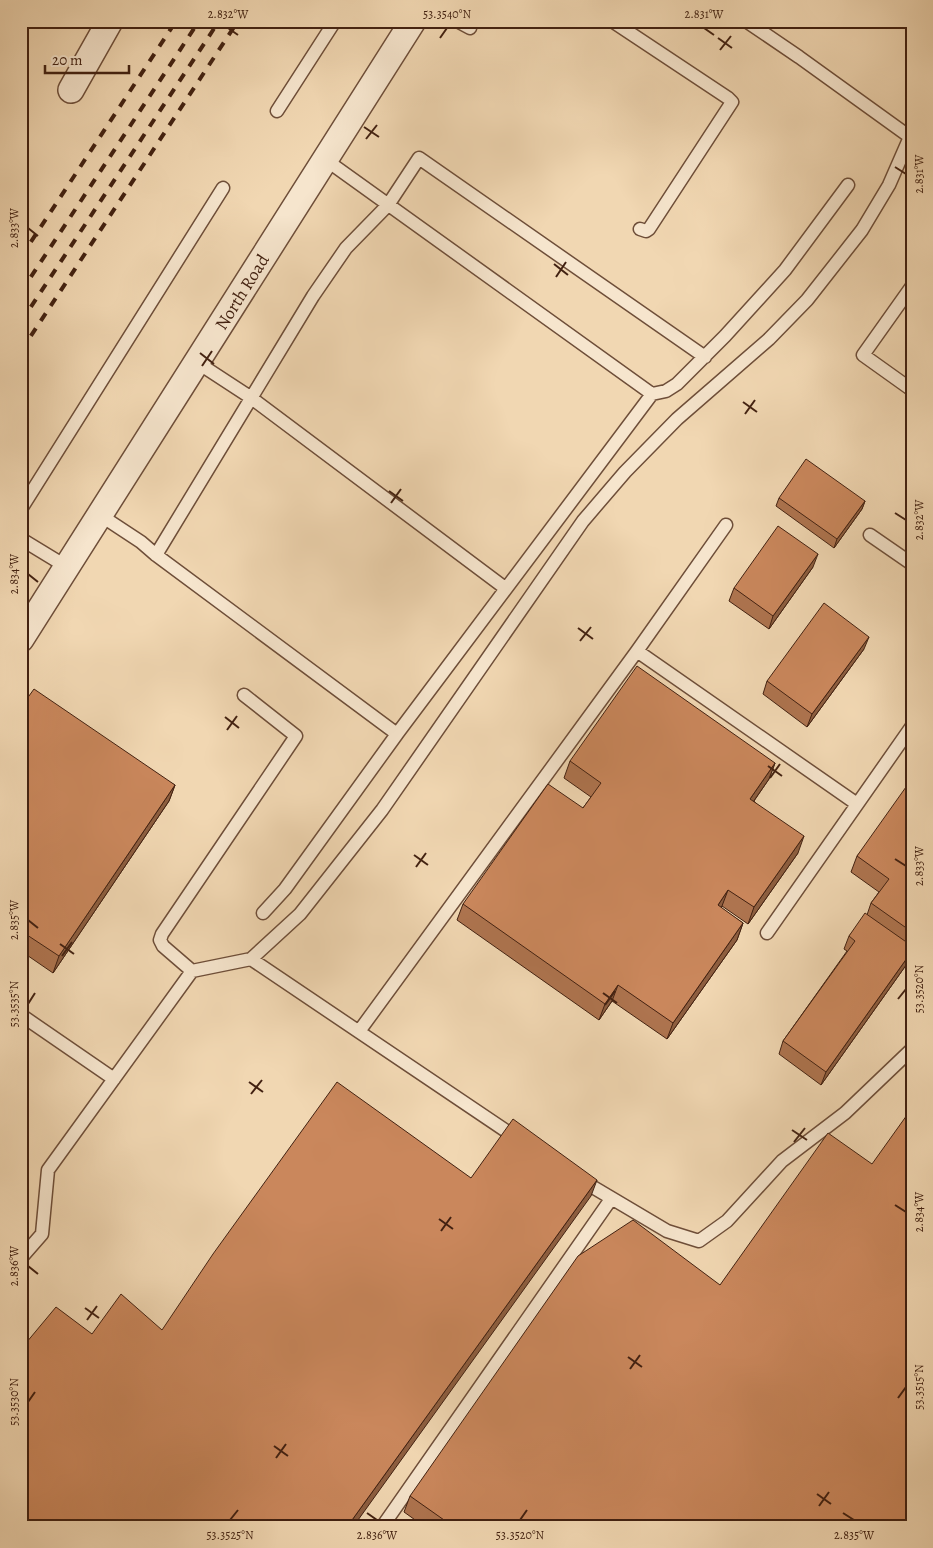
<svg xmlns="http://www.w3.org/2000/svg" width="933" height="1548" font-family="Alegreya,serif">
<style>
.lines{fill:none;stroke-linecap:round;stroke-linejoin:round}
.lane-casing{stroke:#6e4e39;stroke-width:15}
.street-casing{stroke:#6e4e39;stroke-width:28}
.lane{stroke:#f6e5cd;stroke-width:12}
.street{stroke:#f6e5cd;stroke-width:25}
.rail{stroke:#422111;stroke-width:4;stroke-dasharray:9 9;stroke-linecap:butt}
.wall{fill:#ae744f;stroke:#422111}
.shaded-wall{fill:#8d5e40;stroke:#422111}
.building{fill:#ca875c;stroke:#422111}
.ticks{fill:none;stroke:#422111;stroke-width:2}
.labels{text-anchor:middle;stroke-width:4.5;stroke-linejoin:round;paint-order:stroke}
.street-label{font-size:18px;fill:#422111;stroke:#f6e5cd}
.neatline{fill:none;stroke:#422111;stroke-width:2}
.ticks-label{font-size:12px;text-anchor:middle;fill:#422111}
</style>
<rect width="100%" height="100%" fill="#f1d7b2"/>
<filter id="stains"><feTurbulence type="fractalNoise" baseFrequency=".004" numOctaves="4"/><feColorMatrix values="0 0 0 0 .2 0 0 0 0 .09 0 0 0 0 .02 0 0 0 .5 -.17"/></filter>
<radialGradient id="worn" r=".72"><stop offset=".6" stop-color="#630" stop-opacity="0"/><stop offset="1" stop-color="#630" stop-opacity=".3"/></radialGradient>
<g class="lines">
<defs>
<path id="lane" d="M457,21L470,28
M612,21L728,98L732,102L649,229L646,231L640,229
M746,21L799,57L910,137L912,135
M277,111L335,21
M912,286L863,355L912,390
M198,363L250,397L505,588
M652,394L666,391L677,384L725,336L785,270L848,185
M21,509L223,188
M100,515L141,542L156,555L397,734L652,394L326,160
M870,535L912,564
M21,539L67,567
M156,555L313,296L346,248L388,205L419,158L705,357
M637,651L857,804
M263,913L285,889L397,734
M767,933L912,726
M251,959L518,1139
M192,971L163,946L160,940L162,934L296,736L244,695
M21,1015L114,1079
M360,1030L637,651L726,525
M581,1180L667,1231L699,1241L727,1221L782,1161L845,1113L912,1049
M21,1258L42,1234L48,1170L192,971L251,959L300,914L382,810L583,521L625,472L677,419L769,339L807,300L862,230L889,185L910,137L912,138
M382,1527L611,1199"/>
<path id="street" d="M71,90L110,21
M21,639L413,21"/>
</defs>
<use href="#lane" class="lane-casing"/>
<use href="#street" class="street-casing"/>
<use href="#lane" class="lane"/>
<use href="#street" class="street"/>
<path class="rail" d="M21,257L176,21
M21,292L199,21
M21,322L219,21
M21,351L238,21"/>
</g>
<path class="wall" d="M779,498L865,501L862,509L834,548L776,506Z
M813,567L769,629L729,601L734,588Z
M864,649L807,727L763,694L767,681Z
M21,707L175,785L169,801L53,973L21,951Z
M570,761L775,763L769,779L754,801L798,853L748,924L722,906L721,908L743,923L737,940L667,1039L612,1001L599,1020L457,920L463,904L583,808L591,797L564,778Z
M912,792V954L909,961L821,1085L779,1054L783,1041L847,951L844,949L849,936L867,915L871,903L879,892L851,872L857,856Z
M872,1164L912,1527H425L404,1512L410,1496L720,1285Z"/>
<path class="shaded-wall" d="M865,501L862,509L834,548L837,539Z
M818,554L813,567L769,629L773,616Z
M869,637L864,649L807,727L812,714Z
M775,763L769,779L744,815L750,799Z
M175,785L169,801L53,973L59,956Z
M804,836L798,853L748,924L754,907Z
M728,890L722,906L712,922L718,905Z
M743,923L737,940L667,1039L673,1023Z
M912,951V954L909,961L821,1085L826,1072Z
M618,985L612,1001L599,1020L605,1004Z
M597,1180L591,1196L353,1527H347Z"/>
<path class="building" d="M806,459L865,501L837,539L779,498Z
M778,526L818,554L773,616L734,588Z
M824,603L869,637L812,714L767,681Z
M637,666L775,763L750,799L804,836L754,907L728,890L718,905L743,923L673,1023L618,985L605,1004L463,904L548,784L583,808L601,783L570,761Z
M34,689L175,785L59,956L21,931V707Z
M906,787L912,792V932L871,903L889,879L857,856Z
M865,913L912,946V951L826,1072L783,1041L855,941L849,936Z
M337,1082L471,1178L513,1119L597,1180L347,1527H21V1349L56,1307L92,1334L121,1294L162,1330L213,1254Z
M912,1108V1527H454L410,1496L578,1256L633,1220L720,1285L828,1133L872,1164Z"/>
<path class="ticks" d="M228,28L238,35M704,28L714,35M440,38L447,28M718,38L732,48M720,50L731,36M364,127L379,137M366,139L377,125M895,167L906,174M28,228L38,236M554,264L568,275M556,277L566,262M200,353L214,364M202,366L212,351M743,402L757,412M745,414L755,400M389,491L403,501M391,503L401,489M895,513L906,520M28,574L38,582M578,628L593,639M580,641L591,627M225,717L239,728M227,730L237,716M768,766L782,776M770,778L780,764M414,855L428,865M895,859L906,866M416,867L426,853M28,920L38,928M60,944L74,954M62,956L72,942M603,993L617,1003M898,999L906,989M28,1004L35,993M605,1005L615,991M249,1082L263,1092M251,1094L262,1080M792,1130L807,1140M794,1142L805,1128M895,1205L906,1212M439,1219L453,1229M441,1231L451,1217M28,1266L38,1274M85,1308L99,1318M87,1320L97,1306M628,1357L642,1367M630,1369L640,1355M898,1398L906,1387M28,1402L35,1392M274,1446L288,1456M276,1458L286,1444M817,1494L831,1504M819,1506L829,1492M367,1513L377,1520M843,1513L854,1520M230,1520L238,1510M520,1520L527,1510"/>
<g class="labels">
<g class="street-label">
<text transform="translate(242 292) rotate(-58)" y="6">North Road</text>
</g>
</g>
<rect width="933" height="1548" fill="none" stroke="#f1d7b2" stroke-width="55"/>
<path d="M45 65v8h84v-8" fill="none" stroke="#422111" stroke-width="2.5"/>
<text x="52" y="65" font-size="15" fill="#422111" stroke="#f6e5cd" stroke-width="4" paint-order="stroke">20 m</text>
<rect x="28" y="28" width="878" height="1492" class="neatline"/>
<g class="ticks-label">
<text x="228" y="18">2.832°W</text>
<text x="447" y="18">53.3540°N</text>
<text x="704" y="18">2.831°W</text>
<text transform="translate(919 174) rotate(-90)" y="4">2.831°W</text>
<text transform="translate(14 228) rotate(-90)" y="4">2.833°W</text>
<text transform="translate(919 520) rotate(-90)" y="4">2.832°W</text>
<text transform="translate(14 574) rotate(-90)" y="4">2.834°W</text>
<text transform="translate(919 866) rotate(-90)" y="4">2.833°W</text>
<text transform="translate(14 920) rotate(-90)" y="4">2.835°W</text>
<text transform="translate(919 989) rotate(-90)" y="4">53.3520°N</text>
<text transform="translate(14 1004) rotate(-90)" y="4">53.3535°N</text>
<text transform="translate(919 1212) rotate(-90)" y="4">2.834°W</text>
<text transform="translate(14 1266) rotate(-90)" y="4">2.836°W</text>
<text transform="translate(919 1387) rotate(-90)" y="4">53.3515°N</text>
<text transform="translate(14 1402) rotate(-90)" y="4">53.3530°N</text>
<text x="230" y="1539">53.3525°N</text>
<text x="377" y="1539">2.836°W</text>
<text x="520" y="1539">53.3520°N</text>
<text x="854" y="1539">2.835°W</text>
</g>
<rect width="100%" height="100%" filter="url(#stains)"/>
<rect width="100%" height="100%" fill="url(#worn)"/>
</svg>
